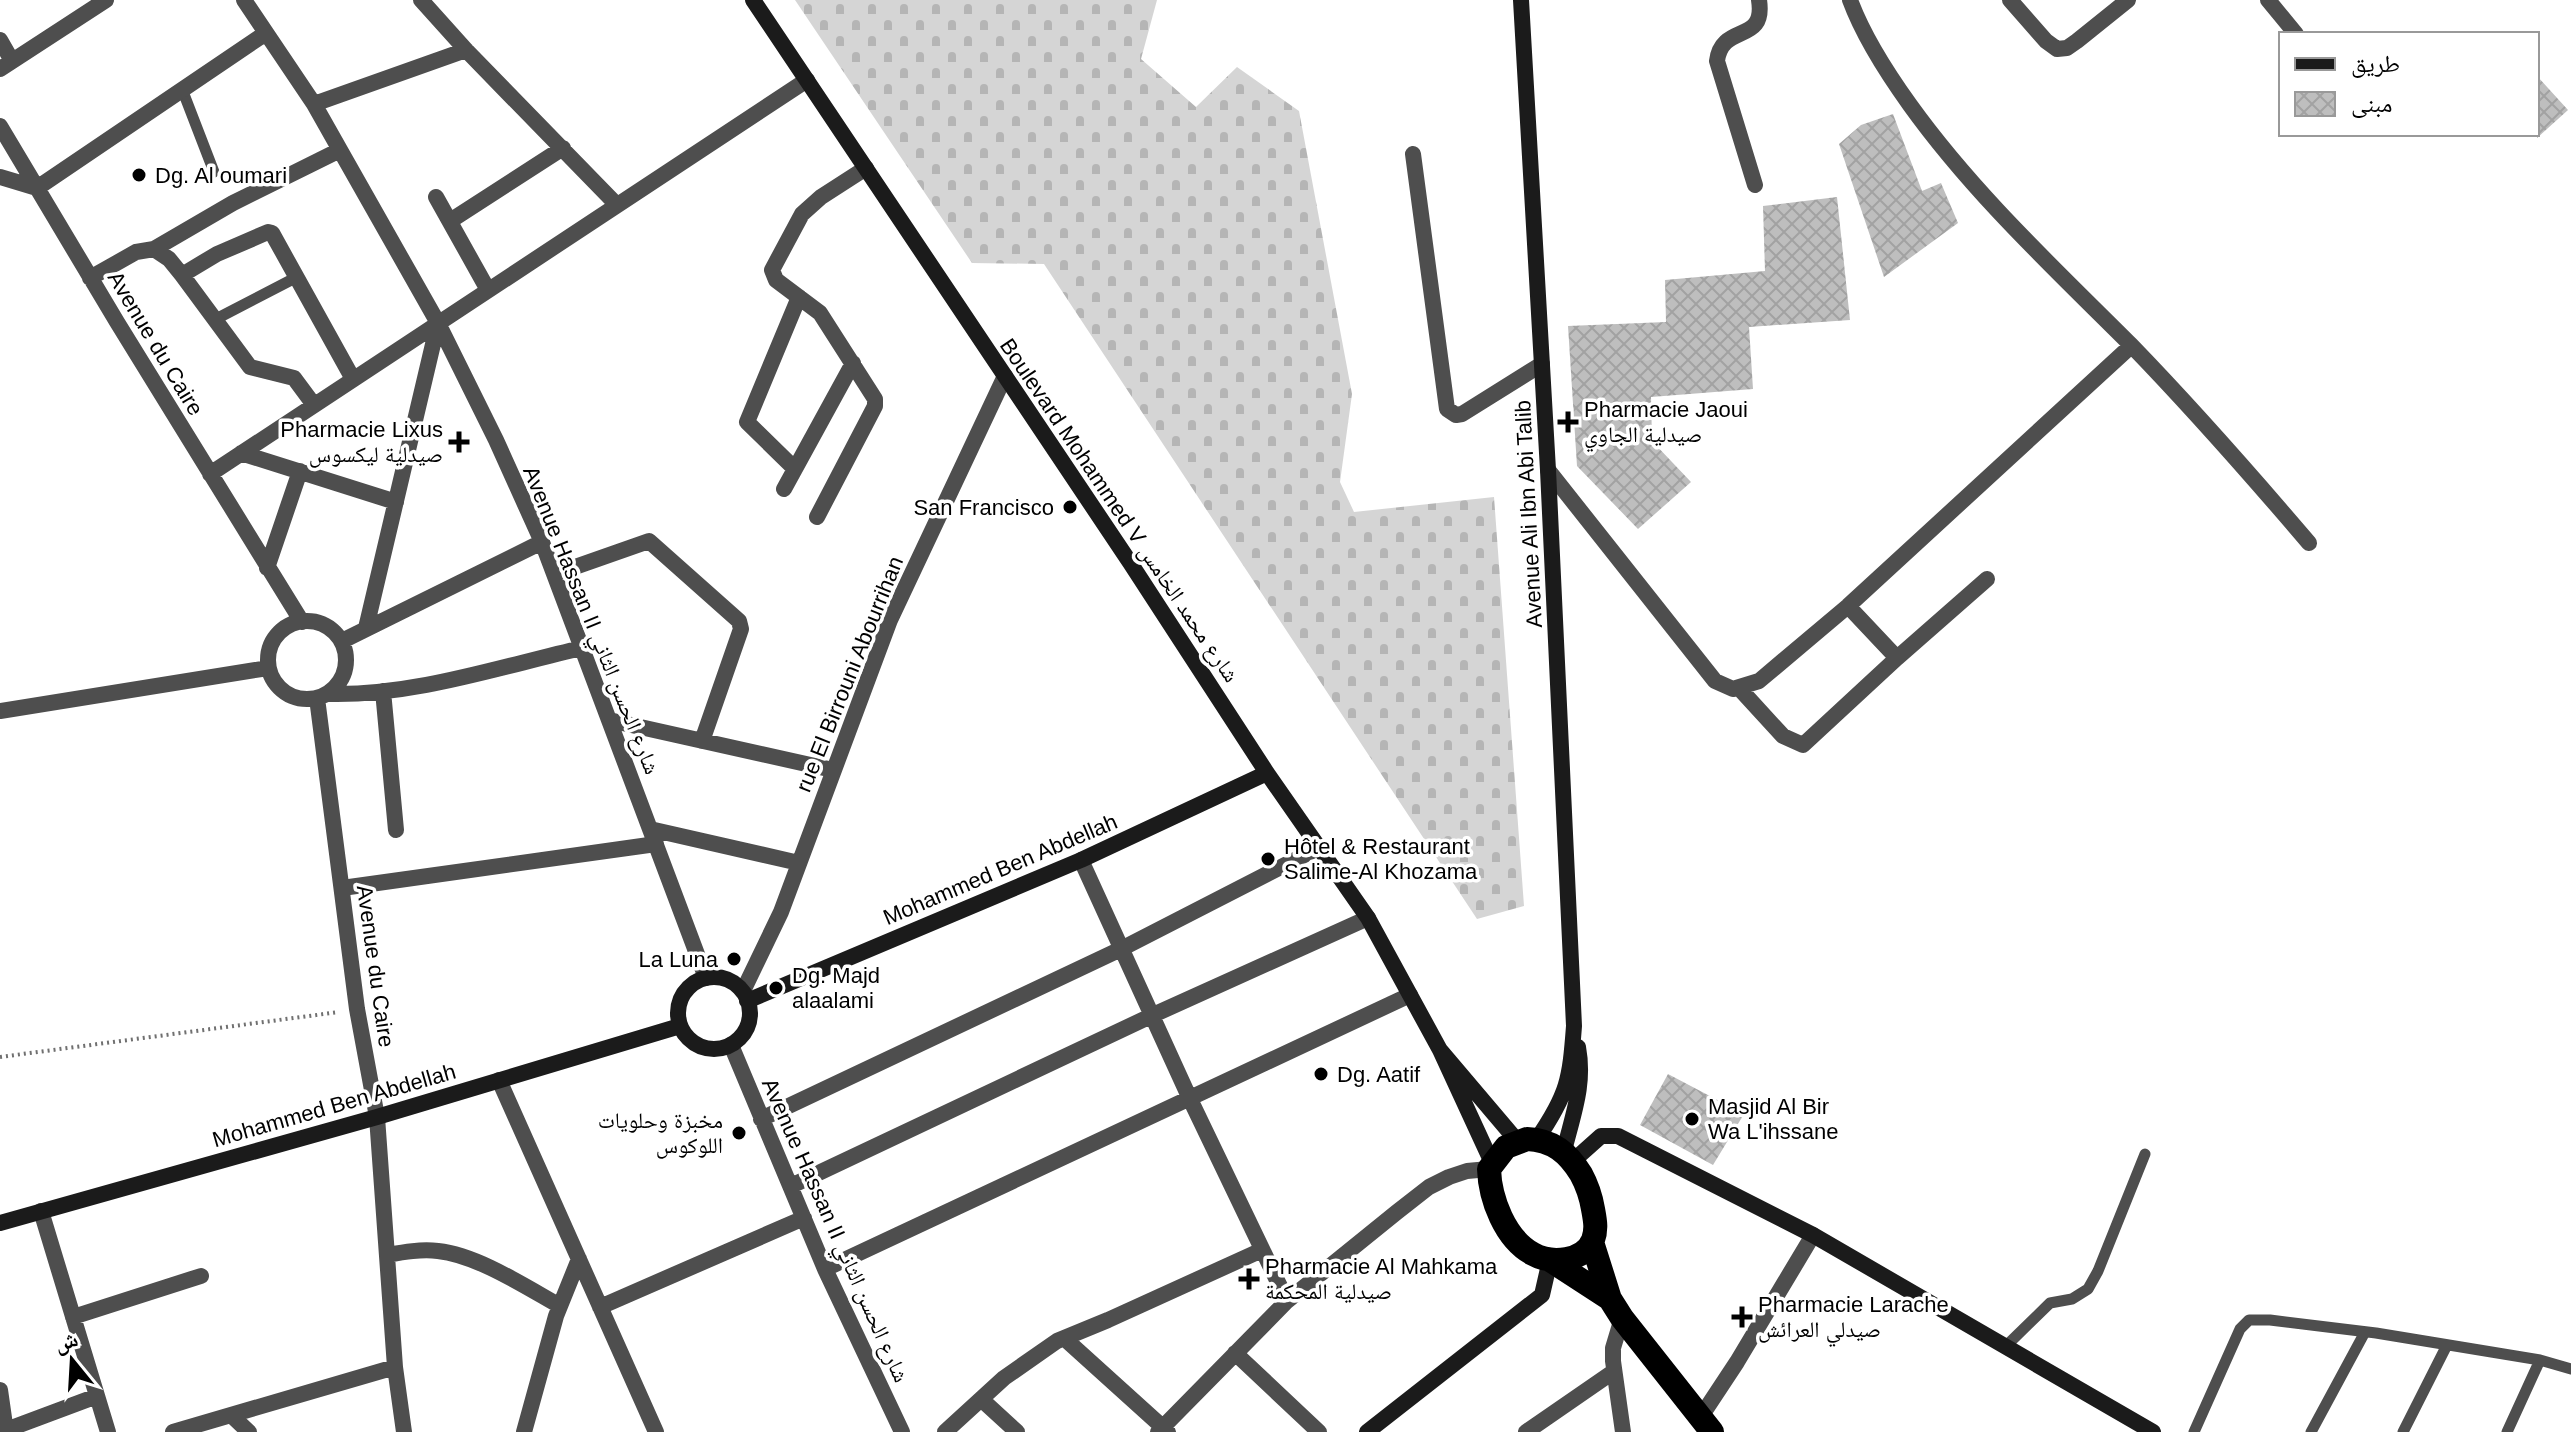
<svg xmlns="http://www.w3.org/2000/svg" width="2571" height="1432" font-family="Arial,'Noto Naskh Arabic',sans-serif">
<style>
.cemetery{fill:url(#cemetery-stones)}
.building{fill:url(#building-cross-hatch)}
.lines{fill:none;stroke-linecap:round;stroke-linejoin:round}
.path{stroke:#707070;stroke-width:4;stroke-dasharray:2 4;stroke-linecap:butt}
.lane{stroke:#4e4e4e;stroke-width:11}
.street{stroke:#4e4e4e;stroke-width:16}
.secondary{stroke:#1b1b1b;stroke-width:16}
.highway{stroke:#000;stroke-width:24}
.poi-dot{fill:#000;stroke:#fff;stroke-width:3}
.labels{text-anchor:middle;stroke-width:7;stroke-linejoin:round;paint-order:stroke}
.poi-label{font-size:22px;fill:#000;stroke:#fff;text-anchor:start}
.street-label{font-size:22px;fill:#000;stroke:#fff}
</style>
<defs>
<pattern id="cemetery-stones" width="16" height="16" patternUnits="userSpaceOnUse" patternTransform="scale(2)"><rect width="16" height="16" fill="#d5d5d5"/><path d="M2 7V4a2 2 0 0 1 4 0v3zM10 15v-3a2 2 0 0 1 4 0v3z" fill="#b5b5b5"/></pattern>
<pattern id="building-cross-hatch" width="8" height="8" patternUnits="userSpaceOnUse" patternTransform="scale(2)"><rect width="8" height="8" fill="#bebebe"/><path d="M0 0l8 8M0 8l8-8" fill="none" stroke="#a2a2a2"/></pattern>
</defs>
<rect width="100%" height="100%" fill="#fff"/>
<path class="cemetery" d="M795,0H1157L1141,59L1196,107L1237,67L1299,111L1352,394L1340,482L1354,512L1494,497L1524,906L1477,919L1044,264L972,263Z"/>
<path class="building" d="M2537,76L2568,110L2537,138Z
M1893,114L1922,191L1941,183L1958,223L1884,277L1839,144L1861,125Z
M1837,197L1850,320L1749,327L1753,389L1651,397L1652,441L1691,482L1638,529L1577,466L1568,326L1666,322L1665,280L1765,271L1763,206Z
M1668,1074L1744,1114L1713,1165L1640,1125Z"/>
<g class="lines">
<path class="path" d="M0,1057L339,1012"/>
<path class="lane" d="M182,89L214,172
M216,319L297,277
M2005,1347L2050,1303L2072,1299L2088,1289L2098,1271L2145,1154
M2194,1432L2240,1329L2249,1320H2270L2376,1333L2540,1360L2571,1369
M2311,1432L2365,1332
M2403,1432L2447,1345
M2507,1432L2540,1360"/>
<path class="street" d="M244,0L314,104L340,150L438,323L496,440L542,542L706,978
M421,0L466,50L617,205
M1850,0C1864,38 1887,73 1910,105C1974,194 2054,268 2131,345C2193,409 2251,475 2309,543
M2010,0L2046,41L2057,49L2067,48L2077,41L2128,0
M2268,0L2296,34
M0,40L12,61
M0,69L106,0
M314,104L466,50
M0,126L117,322L302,622
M1413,154L1447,409L1456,415L1462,414L1542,364
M0,177L37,188L266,33
M1755,185L1717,61C1722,22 1766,45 1759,0
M436,197L488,290
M450,221L563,148
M154,249L233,203L340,150
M182,275L217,254L268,232L272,233L353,379
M90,278L136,252L154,249L169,259L182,275L250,367L294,378L314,405
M241,453L396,502
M795,469L747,422L799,297
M1548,470L1715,681L1733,689L1759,681L1848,606L2131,346
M210,474L807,80
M784,489L853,363
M817,517L875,406V399L820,313L776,280L772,270L802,214L821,197L866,168
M267,568L300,471
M555,574L649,541L739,621L741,629L702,741
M1848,606L1897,658
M268 660a39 39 0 1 1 78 0a39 39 0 1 1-78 0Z
M366,628L438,323
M342,641L542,542
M1739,688L1783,736L1803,745L1897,658L1987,579
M383,691L396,830
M329,694C414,696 499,667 582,648
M317,698L357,1009L377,1117L395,1367L404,1432
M0,711L268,668
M609,720L833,770
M650,829L799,863
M1081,860L1190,1099L1287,1301
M342,888L656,844
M743,991L781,912L890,620L1005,376
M731,1045L825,1269L902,1432
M499,1080L656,1432
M761,1119L1121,949L1320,847
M791,1186L1153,1015L1368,918
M41,1211L108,1432
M387,1255C404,1252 421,1249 438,1251C477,1255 526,1287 560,1306
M825,1269L1410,995
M600,1307L804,1218
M73,1317L201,1276
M1622,1318L1613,1348V1361L1623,1432
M1064,1338L1168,1432
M1235,1353L1319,1432
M0,1390L6,1432
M981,1399L1017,1432
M231,1415L249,1432
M1700,1418L1737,1362L1813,1235
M6,1430L97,1396
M173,1432L395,1367
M524,1432L556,1316L579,1259
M945,1432L1004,1378L1057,1341L1108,1320L1262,1250
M1158,1432L1287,1301L1397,1212L1429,1187L1449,1177L1467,1171L1489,1169
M1526,1432L1613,1372"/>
<path class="secondary" d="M753,0L1131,564L1267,773L1368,918L1440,1050
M1521,0L1548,470L1574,1026C1570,1079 1568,1094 1537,1139
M678 1013a36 36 0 1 1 72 0a36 36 0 1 1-72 0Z
M747,1001L1081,860L1267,773
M1564,1151C1573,1114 1585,1085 1578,1047
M1573,1161L1601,1136H1618L1813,1235L2153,1432
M1493,1165L1440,1050L1518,1142
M0,1223L377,1117L680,1026
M1367,1432L1542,1295L1550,1260"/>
<path class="highway" d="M1527,1139C1553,1140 1568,1153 1581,1174C1587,1185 1591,1197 1593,1209C1595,1220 1597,1229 1593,1240C1584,1262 1551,1264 1533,1254C1505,1239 1490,1199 1489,1169L1506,1147Z
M1592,1242L1610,1299L1622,1318L1712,1432
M1550,1260L1610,1299"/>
</g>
<g class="poi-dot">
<circle cx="139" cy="175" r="8"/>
<path d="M1564 410h8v8h8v8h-8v8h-8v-8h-8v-8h8z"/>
<path d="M455 430h8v8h8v8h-8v8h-8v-8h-8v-8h8z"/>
<circle cx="1070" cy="507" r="8"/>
<circle cx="1268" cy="859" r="8"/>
<circle cx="734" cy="959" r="8"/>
<circle cx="776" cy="988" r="8"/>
<circle cx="1321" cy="1074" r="8"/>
<circle cx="1692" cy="1119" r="8"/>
<circle cx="739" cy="1133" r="8"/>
<path d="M1245 1267h8v8h8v8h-8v8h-8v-8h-8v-8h8z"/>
<path d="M1738 1305h8v8h8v8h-8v8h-8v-8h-8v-8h8z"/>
</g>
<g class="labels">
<g class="poi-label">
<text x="155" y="183">Dg. Al oumari</text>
<text x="1584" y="417">Pharmacie Jaoui<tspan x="1584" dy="25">صيدلية الجاوي</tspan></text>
<text x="443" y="437" text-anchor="end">Pharmacie Lixus<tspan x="443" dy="25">صيدلية ليكسوس</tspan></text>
<text x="1054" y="515" text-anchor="end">San Francisco</text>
<text x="1284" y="854">Hôtel &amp; Restaurant<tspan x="1284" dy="25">Salime-Al Khozama</tspan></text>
<text x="718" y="967" text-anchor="end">La Luna</text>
<text x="792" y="983">Dg. Majd<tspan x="792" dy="25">alaalami</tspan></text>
<text x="1337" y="1082">Dg. Aatif</text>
<text x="1708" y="1114">Masjid Al Bir<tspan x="1708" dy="25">Wa L'ihssane</tspan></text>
<text x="723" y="1128" text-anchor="end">مخبزة وحلويات<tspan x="723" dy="25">اللوكوس</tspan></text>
<text x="1265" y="1274">Pharmacie Al Mahkama<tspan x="1265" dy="25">صيدلية المحكمة</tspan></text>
<text x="1758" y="1312">Pharmacie Larache<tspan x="1758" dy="25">صيدلي العرائش</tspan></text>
</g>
<g class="street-label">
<text transform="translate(156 343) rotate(59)" y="8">Avenue du Caire</text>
<text transform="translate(1120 510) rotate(56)" y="8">Boulevard Mohammed V شارع محمد الخامس</text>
<text transform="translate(1528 514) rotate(-93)" y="8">Avenue Ali Ibn Abi Talib</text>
<text transform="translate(592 620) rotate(68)" y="8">Avenue Hassan II شارع الحسن الثاني</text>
<text transform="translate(849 674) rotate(-68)" y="8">rue El Birrouni Abourrihan</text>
<text transform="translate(1000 869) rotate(-23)" y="8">Mohammed Ben Abdellah</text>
<text transform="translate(376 966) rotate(82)" y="8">Avenue du Caire</text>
<text transform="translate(334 1105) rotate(-16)" y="8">Mohammed Ben Abdellah</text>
<text transform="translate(836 1230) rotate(66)" y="8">Avenue Hassan II شارع الحسن الثاني</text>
</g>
</g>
<rect x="2279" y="32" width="260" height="104" fill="#ffffff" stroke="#999999" stroke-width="2"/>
<rect x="2295" y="58" width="40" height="12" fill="#1b1b1b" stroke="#999999" stroke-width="2"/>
<text x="2351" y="72" font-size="24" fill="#000000">طريق</text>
<rect x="2295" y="92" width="40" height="24" fill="url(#building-cross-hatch)" stroke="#999999" stroke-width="2"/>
<text x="2351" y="112" font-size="24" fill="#000000">مبنى</text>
<g transform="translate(72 1360) rotate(342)" stroke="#ffffff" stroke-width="6" paint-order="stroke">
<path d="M0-6L14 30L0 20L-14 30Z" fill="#000000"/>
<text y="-12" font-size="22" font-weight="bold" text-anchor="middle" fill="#000000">ش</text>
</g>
</svg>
